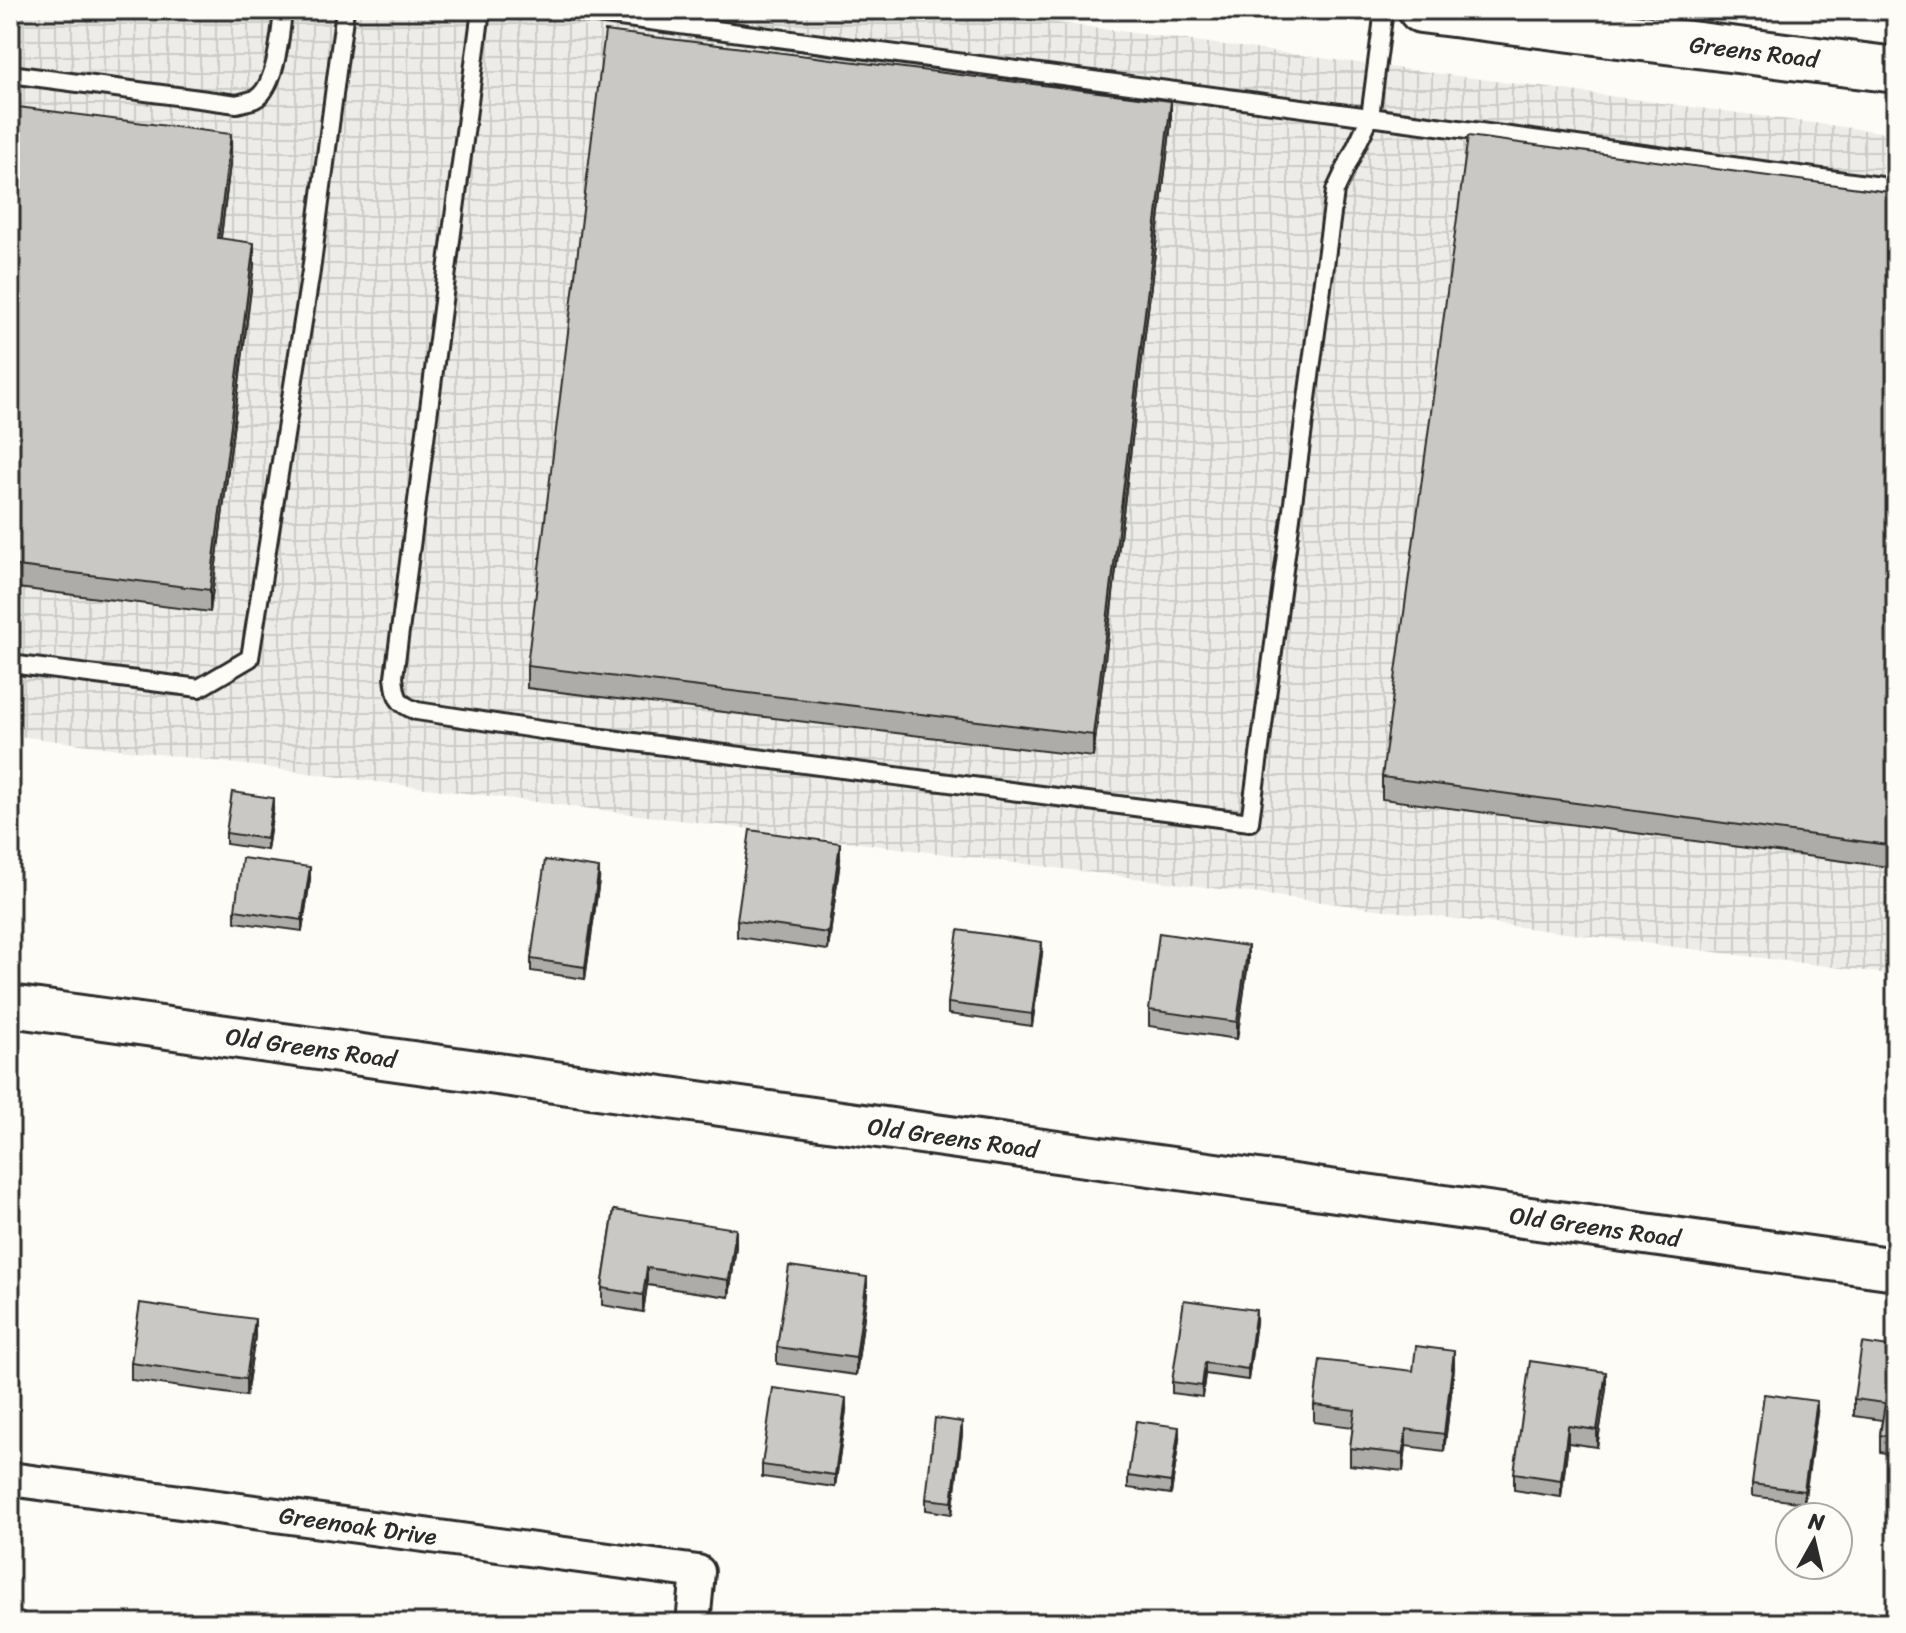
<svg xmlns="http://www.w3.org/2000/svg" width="1906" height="1633" font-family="Sriracha,sans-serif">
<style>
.industrial{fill:url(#industrial-grid)}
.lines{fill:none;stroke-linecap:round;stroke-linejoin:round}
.service-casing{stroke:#2b2b2b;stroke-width:22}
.minor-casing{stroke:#2b2b2b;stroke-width:38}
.tertiary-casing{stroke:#2b2b2b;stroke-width:46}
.secondary-casing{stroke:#2b2b2b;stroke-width:50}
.service{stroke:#fdfcf7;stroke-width:16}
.minor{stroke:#fdfcf7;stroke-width:32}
.tertiary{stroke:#fdfcf7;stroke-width:40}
.secondary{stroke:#fdfcf7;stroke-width:44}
.wall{fill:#adaca9;stroke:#2b2b2b;stroke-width:2}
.shaded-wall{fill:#8d8c89;stroke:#2b2b2b;stroke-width:2}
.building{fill:#c9c8c4;stroke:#2b2b2b;stroke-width:2}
.labels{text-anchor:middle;stroke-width:6;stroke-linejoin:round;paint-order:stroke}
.street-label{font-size:24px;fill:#2b2b2b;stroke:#fdfcf7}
</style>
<defs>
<pattern id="industrial-grid" width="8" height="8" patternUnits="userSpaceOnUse" patternTransform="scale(2)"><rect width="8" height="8" fill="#edece8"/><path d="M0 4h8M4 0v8" fill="none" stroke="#cbcbc7"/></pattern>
</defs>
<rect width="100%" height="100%" fill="#fdfcf7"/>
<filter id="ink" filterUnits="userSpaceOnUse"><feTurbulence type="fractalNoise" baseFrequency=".0125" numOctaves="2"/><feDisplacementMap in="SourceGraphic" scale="16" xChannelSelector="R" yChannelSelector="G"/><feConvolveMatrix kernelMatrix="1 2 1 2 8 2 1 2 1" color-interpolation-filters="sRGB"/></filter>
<g filter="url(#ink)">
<path class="industrial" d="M10,10H960L1896,134V975L10,735Z"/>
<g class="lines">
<defs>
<path id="service" d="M481,10L394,677C396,697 397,704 417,711L541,730L1250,822L1335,191L1370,117L567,10
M1384,10L1370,117L1896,188
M10,74L237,104C243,102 250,101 255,99C276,88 281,32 283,10
M10,664L199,688L250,658L311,271L345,10"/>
<path id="minor" d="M10,1479L698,1572L693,1623"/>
<path id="tertiary" d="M10,1006L1896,1269"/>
<path id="secondary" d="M1421,10L1896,70"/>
</defs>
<use href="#service" class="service-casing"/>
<use href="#minor" class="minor-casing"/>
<use href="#tertiary" class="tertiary-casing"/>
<use href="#secondary" class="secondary-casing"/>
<use href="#service" class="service"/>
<use href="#minor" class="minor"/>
<use href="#tertiary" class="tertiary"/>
<use href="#secondary" class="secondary"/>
</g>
<path class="wall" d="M10,106L231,156L221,238L254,265L210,612L10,587Z
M1171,123L1093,757L527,688V666Z
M1896,193V868L1382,799V777Z
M273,810L267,850L226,844V833Z
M840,860L828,950L737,937V920Z
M310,879L302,931L235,922V910Z
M599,880L585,979L531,971V959Z
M1042,953L1032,1026L948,1014V1003Z
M1248,963L1237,1039L1149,1026V1010Z
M614,1210L736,1246L729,1297L647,1285L643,1312L602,1305V1288Z
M867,1294L856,1375L777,1364V1347Z
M1256,1322L1248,1380L1205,1374L1202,1397L1172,1393V1382Z
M255,1336L246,1396L131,1380V1363Z
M1896,1348V1455L1880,1452V1435L1882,1420L1854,1416V1399Z
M1454,1368L1444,1451L1406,1446L1403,1471L1350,1465V1448L1353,1427L1314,1422V1405L1413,1371Z
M1606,1389L1597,1447L1568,1443L1561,1497L1514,1490V1473Z
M846,1410L835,1487L762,1477V1465Z
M1817,1413L1804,1503L1752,1496V1484Z
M962,1434L952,1514L926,1510V1499Z
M1179,1439L1171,1494L1128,1488V1476Z"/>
<path class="shaded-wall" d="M1171,101V123L1093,757V735Z
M231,134V156L218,260V238Z
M254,243V265L210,612V590Z
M273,798V810L267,850V839Z
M840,843V860L828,950V933Z
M310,867V879L302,931V920Z
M599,868V880L585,979V967Z
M1042,942V953L1032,1026V1014Z
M1248,946V963L1237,1039V1022Z
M736,1229V1246L729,1297V1280Z
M647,1268V1285L643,1312V1295Z
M867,1277V1294L856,1375V1358Z
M1256,1310V1322L1248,1380V1369Z
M255,1319V1336L246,1396V1379Z
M1454,1351V1368L1444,1451V1434Z
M1205,1363V1374L1202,1397V1386Z
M1606,1372V1389L1597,1447V1430Z
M846,1398V1410L835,1487V1475Z
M1817,1401V1413L1804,1503V1491Z
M962,1422V1434L952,1514V1502Z
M1568,1426V1443L1561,1497V1480Z
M1179,1427V1439L1171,1494V1482Z
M1406,1429V1446L1403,1471V1454Z"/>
<path class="building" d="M605,31L1171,101L1093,735L527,666Z
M10,106L231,134L218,238L254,243L210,590L10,565Z
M1468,136L1896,193V846L1382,777Z
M232,792L273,798L267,839L226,833Z
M750,830L840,843L828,933L737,920Z
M242,858L310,867L302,920L235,910Z
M545,860L599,868L585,967L531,959Z
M958,930L1042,942L1032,1014L948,1003Z
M1159,933L1248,946L1237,1022L1149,1010Z
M614,1210L736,1229L729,1280L647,1268L643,1295L602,1288Z
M789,1266L867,1277L856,1358L777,1347Z
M1184,1300L1256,1310L1248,1369L1205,1363L1202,1386L1172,1382Z
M140,1303L255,1319L246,1379L131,1363Z
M1862,1343L1896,1348V1438L1880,1435L1885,1403L1854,1399Z
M1416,1346L1454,1351L1444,1434L1406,1429L1403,1454L1350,1448L1355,1410L1314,1405L1320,1360L1413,1371Z
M1530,1361L1606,1372L1597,1430L1568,1426L1561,1480L1514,1473Z
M773,1388L846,1398L835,1475L762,1465Z
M1764,1394L1817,1401L1804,1491L1752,1484Z
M935,1418L962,1422L952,1502L926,1499Z
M1136,1421L1179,1427L1171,1482L1128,1476Z
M1772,1615V1623H1747V1616Z"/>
</g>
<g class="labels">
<g class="street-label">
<text transform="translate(1754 52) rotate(7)" y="8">Greens Road</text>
<text transform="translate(311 1048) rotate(8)" y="8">Old Greens Road</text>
<text transform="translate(953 1138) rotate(8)" y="8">Old Greens Road</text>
<text transform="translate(1595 1227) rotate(8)" y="8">Old Greens Road</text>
<text transform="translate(358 1526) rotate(8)" y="8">Greenoak Drive</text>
</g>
</g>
<rect width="1906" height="1633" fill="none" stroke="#fdfcf7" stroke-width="40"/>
<rect x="20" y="20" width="1866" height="1593" fill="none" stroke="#2b2b2b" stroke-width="3" filter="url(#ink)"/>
<g transform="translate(1814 1541) rotate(8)"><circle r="38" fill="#fdfcf7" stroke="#a9a8a5" stroke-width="2"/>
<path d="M0-6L14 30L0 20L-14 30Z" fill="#2b2b2b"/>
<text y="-12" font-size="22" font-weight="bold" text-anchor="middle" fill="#2b2b2b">N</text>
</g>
</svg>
